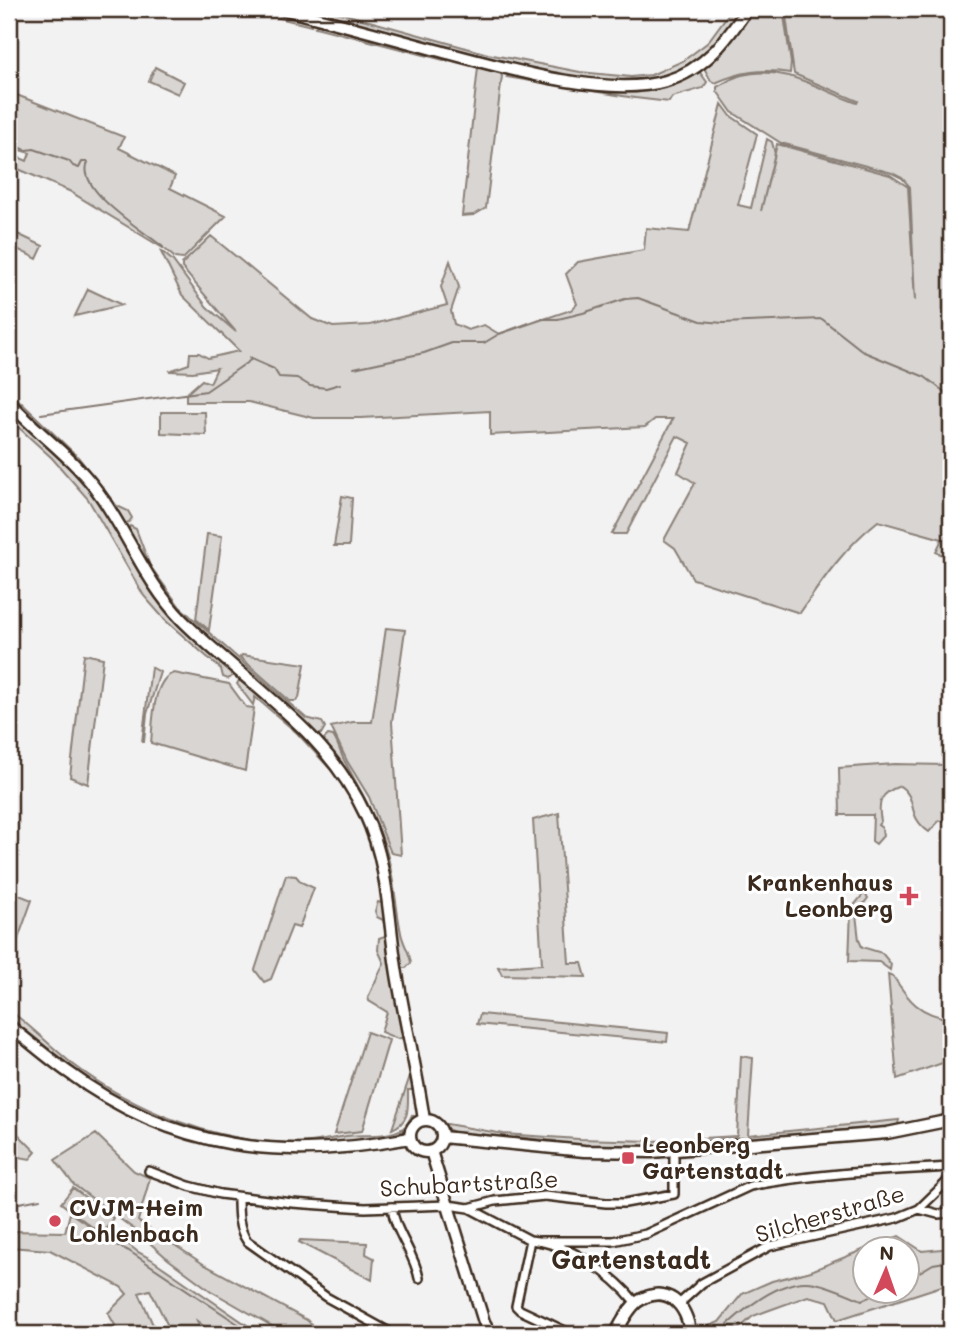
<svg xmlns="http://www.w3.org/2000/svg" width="960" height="1343" font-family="Mali,sans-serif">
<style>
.green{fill:#d8d5d2;stroke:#8a8078;stroke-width:2}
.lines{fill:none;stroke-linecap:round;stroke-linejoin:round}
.stream{stroke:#827770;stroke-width:2}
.street-casing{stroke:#3b2a1e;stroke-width:12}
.secondary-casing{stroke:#3b2a1e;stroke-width:15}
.street{stroke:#fff;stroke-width:7}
.secondary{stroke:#fff;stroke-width:10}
.poi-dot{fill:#d1495b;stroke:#fff;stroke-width:2.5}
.labels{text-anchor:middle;stroke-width:6;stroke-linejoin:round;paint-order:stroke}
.poi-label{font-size:23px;font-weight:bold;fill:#3b2a1e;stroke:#fff;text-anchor:start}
.street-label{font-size:23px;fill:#3b2a1e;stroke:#fff}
.quarter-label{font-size:26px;font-weight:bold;fill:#3b2a1e;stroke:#fff}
</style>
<rect width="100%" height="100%" fill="#f3f2f2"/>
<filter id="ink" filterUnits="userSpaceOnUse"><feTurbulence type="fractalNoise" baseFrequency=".0143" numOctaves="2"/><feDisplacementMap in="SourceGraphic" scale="14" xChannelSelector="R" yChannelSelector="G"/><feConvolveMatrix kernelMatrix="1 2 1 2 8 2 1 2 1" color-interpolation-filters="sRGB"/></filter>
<g filter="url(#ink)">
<path class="green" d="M243,9H268L311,20V26Z
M326,9L488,54L580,72L631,77L651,75L683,61L707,43L732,9H741C722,40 698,66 663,77C606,95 515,66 458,51C413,40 368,28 324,16L322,12Z
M751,9H783L791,63L790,73C762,68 740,72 715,83L711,81L703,66Z
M785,9H951V559L936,552L942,539L878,521C845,547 823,579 800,613L693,579L675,548L664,540L695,483L678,472L691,443L677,436L626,534H612L673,419H655L645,427L490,435V411L361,418H314L249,402H186V394L202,380L210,383L217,368L193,372L169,371L189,364L190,353H199L208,358L239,351L182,295L160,250L173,261L207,307L236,332L182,268V264L211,236L312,319L333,327L370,325L447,305L441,287L450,261L459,287L451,311L454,324L468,330L484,325L499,334L571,310L577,304L566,274L578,262L644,250L646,228L689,232L722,104L731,116L757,134L738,205L751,208L767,139L772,142L775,154L761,211L777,144L890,175L908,187L915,301L910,187L902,178L892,173L781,143L732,112L717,91V87C725,83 733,77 742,75C783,64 820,90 857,103L858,101L794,74Z
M322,23L444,56L447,61L315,27Z
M457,59L498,69L502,76L486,208L474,215L462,216L478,67L455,60Z
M155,67L184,82L178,94L149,81Z
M699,71L707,82L703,88L672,97L669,102L635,98L507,77L510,74C573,85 640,107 699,71Z
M9,92L124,137L119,148L175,176L170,188L226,216L183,259L175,258L166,250L69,191L9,165V153L27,161L30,153L9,147Z
M9,230L43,246L37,259L9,245Z
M88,289L122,305L75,316Z
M9,391L78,457L117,506L128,511L132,518L129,522L124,524L9,397Z
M9,407L80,475L107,512L155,594L233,670L234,675L228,679L223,677L221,669L166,621L144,596L88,499L52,458L16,425H9Z
M161,412H205L206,435L161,433Z
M342,496L352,498L349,546H334Z
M130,526L136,529L150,566L180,607L306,718L322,722L325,727L321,734H316L189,622L166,598L126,533Z
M207,534L222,536L209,630L196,619Z
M386,628L405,630L392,722L401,855L391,853L369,797L347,761L331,727L353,722H372Z
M84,654L103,658L88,784L70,777Z
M242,655L305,664L299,698L296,701H290L240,657Z
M151,667L160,672L147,714L144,742H142Z
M174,673L229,684L246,707L254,708L245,771L151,743C153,724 152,679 174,673Z
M240,679H244L317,745L343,783L297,733L255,697L253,705L237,684Z
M328,735L333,736C338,743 340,752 344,760C359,788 374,813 384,843C394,872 395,903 401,933C403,944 410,953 411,963L406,968H400C394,915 390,863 369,813C361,795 350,777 339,761C333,754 326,748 324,739Z
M951,763V820L939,821L929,832C905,815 919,799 900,786C881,793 877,801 881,821L878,825L882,828L883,836L876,844L872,841L873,815H840L839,768L895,764L946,765Z
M559,813L569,963H582L586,977L502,975L498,967L542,964L533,820Z
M286,875L296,876L301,882L314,888L299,928L292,926L271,979L264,982L255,970Z
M9,891L32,900L9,964Z
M864,893L868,898L856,914L859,940L862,947L882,953L891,964L890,970L879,962L849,961L851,909Z
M378,902L386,904L404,1037L398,1039L381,1032L387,1012L369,1001L368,997L384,963L378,950L379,938L385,936L386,933L383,920L377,917L375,911Z
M888,974L893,976C909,1001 919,1014 951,1019V1060L897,1079Z
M9,1010C31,1026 49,1045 70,1062C134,1111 217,1144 298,1143C314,1143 329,1139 346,1136C363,1134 388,1138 403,1128C407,1126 410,1119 412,1115L415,1117C403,1141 372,1140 349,1142C267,1150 182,1139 111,1095C75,1072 43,1044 9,1017Z
M480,1014L668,1033L667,1042L477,1024Z
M367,1032L389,1040L362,1131L334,1134Z
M741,1056L753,1058L748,1135L899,1120L897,1128L695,1146L617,1149L564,1145L558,1144L556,1141L516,1137L515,1141C497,1139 456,1138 443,1126L447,1124L504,1134L579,1139L653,1141L737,1136Z
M411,1073L414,1090H408C408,1108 410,1122 392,1129Z
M9,1125L36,1152L30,1159L9,1155Z
M96,1134L134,1171L150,1178L138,1221L205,1265L307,1320L321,1334H286L211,1291L168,1259L135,1230L74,1185L55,1160Z
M73,1188L113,1218L103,1233L110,1230L138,1252L151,1259L260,1334H214L197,1321L202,1334H172L150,1290L139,1293L157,1334H120L108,1313L127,1294L121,1287L50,1250L9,1247V1231L65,1232L70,1213L96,1230L61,1203Z
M899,1236L922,1251L951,1248V1283L837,1320L828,1301L808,1296L753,1316L739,1329L728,1326L726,1329L729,1334H697V1331L719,1322L742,1294L772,1281L811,1271L865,1249L866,1290H908V1248H867Z
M300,1240L367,1243L366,1254L374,1258L372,1280L299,1242Z"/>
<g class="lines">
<path class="stream" d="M9,143L26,150L34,149L69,161L73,166L79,168L82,162H88C75,190 144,231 163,247
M249,358L274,369L279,377L297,378L310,386L326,388L340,384
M354,368L424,353L452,343H484L499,334L540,319H558L583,313L625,299L638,298L701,321L723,323L822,319L864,352L925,377L951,397
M41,414L206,391L252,359
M9,1205L40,1199
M101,1238L129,1251L253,1334
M908,1279L933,1264L951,1261
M728,1324C748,1306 785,1276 815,1283C831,1286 847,1294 862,1300L886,1290"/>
<defs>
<path id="street" d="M149,1171L189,1186L220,1194L292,1203L365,1208L448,1205L469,1208L495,1201L545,1196L606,1203H625L674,1194V1157
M238,1197C238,1213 238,1228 247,1241L326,1297L393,1334
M392,1207C395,1233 414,1252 419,1278
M469,1208L530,1240C570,1244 612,1273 636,1303
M919,1209L938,1214L951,1213
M530,1240L516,1306L520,1310L569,1333
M540,1241H613L646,1234L750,1186C816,1173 884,1171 951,1167
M680,1303L702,1283L770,1246L897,1218L919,1209L951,1178"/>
<path id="secondary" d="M282,9C333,22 385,36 436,50C498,66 605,99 666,81C704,70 726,41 747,9
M9,402C36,432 70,455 95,488C127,530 144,581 182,620C246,684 326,729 365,814C389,865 388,920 397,974C405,1023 417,1071 424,1120
M9,1026C29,1041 48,1058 68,1072C175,1151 283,1162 410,1138
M410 1136a16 16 0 1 1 32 0a16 16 0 1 1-32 0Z
M442,1137L584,1151L652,1152L887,1133L951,1120
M431,1151L484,1322L491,1334
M615,1334C621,1324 628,1309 637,1302C666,1282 688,1305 690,1334"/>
</defs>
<use href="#street" class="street-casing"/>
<use href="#secondary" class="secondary-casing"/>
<use href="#street" class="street"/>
<use href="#secondary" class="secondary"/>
</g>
</g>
<g class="poi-dot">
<path d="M905.5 885.5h7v7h7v7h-7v7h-7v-7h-7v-7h7z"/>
<rect x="621" y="1151" width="14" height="14" rx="3.5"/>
<circle cx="55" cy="1221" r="7"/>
</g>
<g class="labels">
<g class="poi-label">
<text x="893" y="891" text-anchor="end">Krankenhaus<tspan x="893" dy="26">Leonberg</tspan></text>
<text x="642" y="1153">Leonberg<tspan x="642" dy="26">Gartenstadt</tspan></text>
<text x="69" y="1216">CVJM-Heim<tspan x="69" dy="26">Lohlenbach</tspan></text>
</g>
<g class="street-label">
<text transform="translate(469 1184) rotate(-3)" y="8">Schubartstraße</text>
<text transform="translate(830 1214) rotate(-16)" y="8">Silcherstraße</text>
</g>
<g class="quarter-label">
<text x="631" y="1269">Gartenstadt</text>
</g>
</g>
<rect width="960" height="1343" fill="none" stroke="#fff" stroke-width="35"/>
<rect x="18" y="18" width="925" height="1308" fill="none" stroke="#3b2a1e" stroke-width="2.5" filter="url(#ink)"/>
<g transform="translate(886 1270) rotate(2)"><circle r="33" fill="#ffffff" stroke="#b1aaa5" stroke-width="2"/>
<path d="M0-5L12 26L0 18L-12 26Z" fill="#d1495b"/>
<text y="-10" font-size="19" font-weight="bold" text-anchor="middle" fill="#3b2a1e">N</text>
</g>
</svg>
